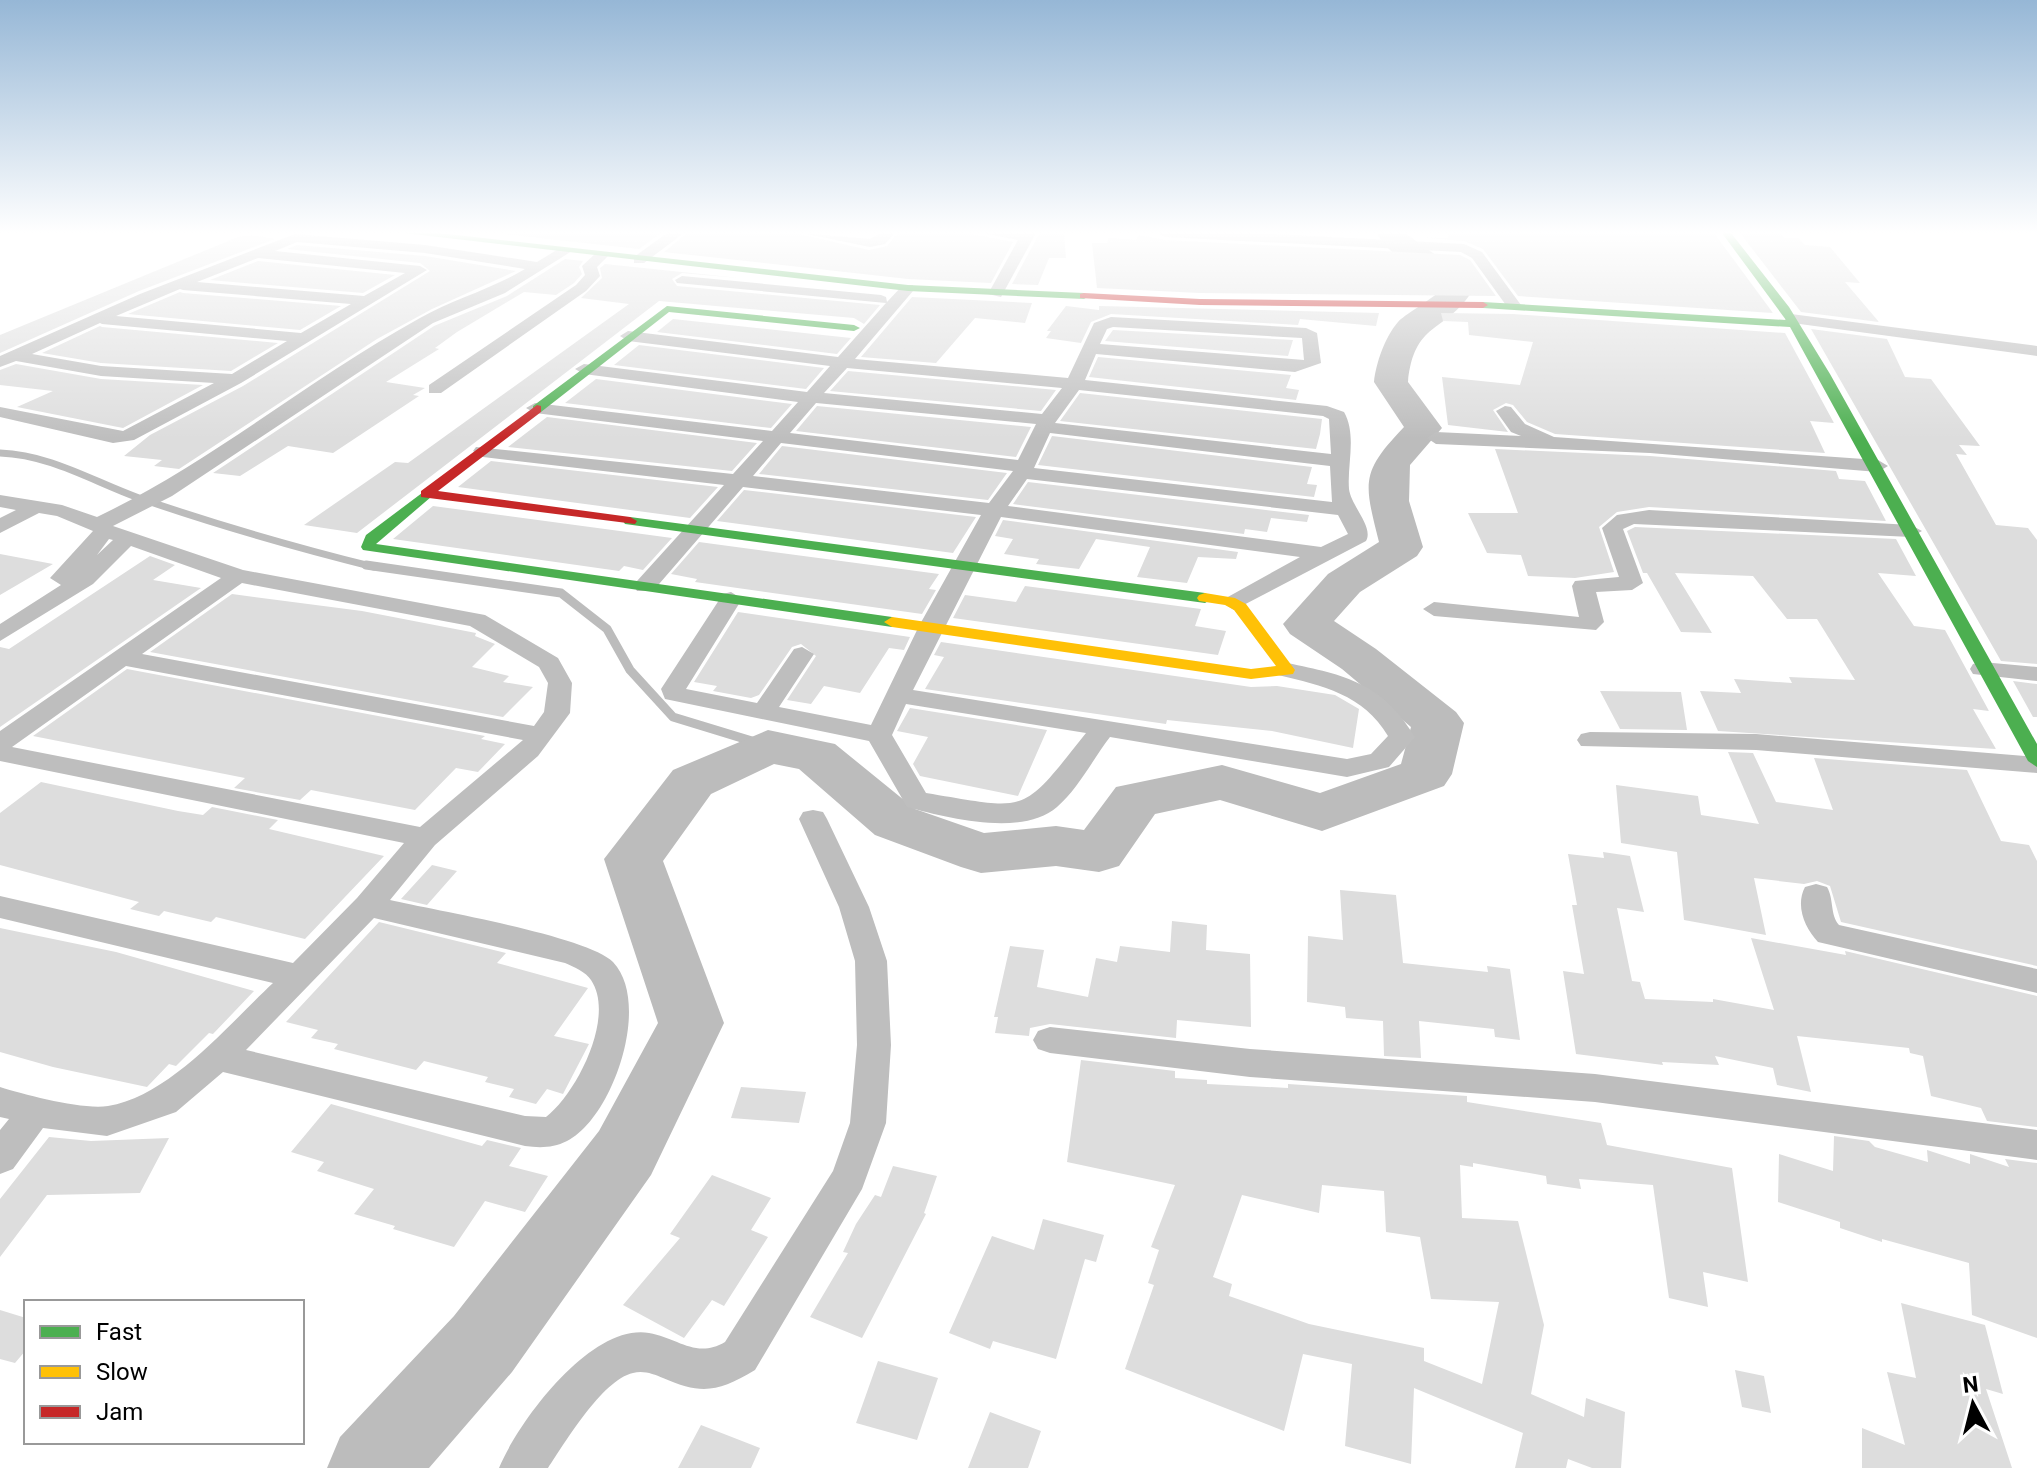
<svg xmlns="http://www.w3.org/2000/svg" width="2037" height="1468" font-family="Roboto,sans-serif">
<style>
.lines{fill:none;stroke-linecap:round;stroke-linejoin:round}
.stream-far1{stroke:#bcbcbc;stroke-width:7}
.stream{stroke:#bcbcbc;stroke-width:9}
.river{fill:#bcbcbc;fill-rule:evenodd}
.building{fill:#ddd;fill-rule:evenodd}
.street{fill:#bebebe;fill-rule:evenodd}
.fast{fill:#4caf50;fill-rule:evenodd}
.slow{fill:#ffc107;fill-rule:evenodd}
.jam{fill:#c62828;fill-rule:evenodd}
</style>
<rect width="100%" height="100%" fill="#fff"/>
<g class="lines">
<path class="stream-far1" d="M0,453C51,455 92,481 139,498C217,525 294,547 374,567"/>
<path class="stream" d="M366,565L561,593L607,629L630,670L673,717L768,746"/>
<path class="river" d="M1377,233H1405L1451,266L1471,293C1444,333 1414,322 1408,382L1442,428L1410,465L1409,501L1423,547L1417,556L1360,592L1334,621L1376,649L1456,712L1464,723L1452,774L1444,786L1322,831L1220,800L1155,814L1119,866L1099,872L1056,866L981,873L961,867L875,835L799,769L774,764L711,794L663,861L724,1023L651,1175L512,1372L429,1468H327L340,1437L454,1316L599,1131L658,1023L604,859L673,770L768,730L835,744L915,809L984,833L1056,826L1084,830L1116,787L1222,765L1320,793L1401,764L1411,727L1342,669L1290,634L1283,624L1328,574L1379,542C1364,482 1360,473 1404,427L1374,382C1376,363 1385,337 1398,322C1404,315 1429,301 1440,291C1425,265 1391,262 1377,233Z"/>
</g>
<path class="building" d="M495,233H661L639,249Z
M687,233L799,234L869,250L887,246L898,233H967L1013,242L991,283L908,279L664,252Z
M1447,233H1714L1773,313L1518,296L1483,249L1464,241L1420,237L1448,238Z
M1740,233H1780L1784,238H1798L1805,245L1830,247L1860,283L1845,282L1879,322L1801,312Z
M1039,234H1064L1066,258H1049L1038,285L1012,284Z
M252,235L275,239L139,291L0,353V335L238,237Z
M1139,235L1165,240L1460,255L1470,260L1496,296L1200,293L1097,288L1092,243H1107L1109,238L1136,240Z
M297,245L425,256L516,271L432,309L377,339L179,469L154,466L162,460L124,456L150,435L243,386L430,271L420,263L287,249Z
M565,259L583,261L579,267L582,274L574,283L556,295L524,292L457,332L435,348L439,349L386,382L425,388L413,395L419,396L333,453L288,446L240,476L213,473L434,326L507,296Z
M258,261L395,275L363,293L210,280Z
M605,264L739,278L682,273L672,279L677,286L880,305L864,324L854,318L659,301L357,533L304,525L395,462L408,463L629,304L581,298L602,278L600,268Z
M180,292L183,293L341,306L300,330L128,314Z
M912,297L1032,303L1025,323L975,318L936,363L861,357Z
M1066,306L1099,310V306L1379,313L1376,326L1300,319L1298,325L1111,314L1091,322L1081,343L1046,338L1051,331H1047Z
M1441,313L1513,314L1785,333L1834,423L1810,421L1825,453L1555,434L1527,422L1513,405L1506,403L1493,410L1508,432L1448,425L1442,377L1520,385L1533,342L1469,335L1468,322L1443,321Z
M673,319L851,338L837,354L657,332Z
M100,326L102,327L278,343L231,371L101,363L42,353Z
M1811,329L1887,339L1905,377L1931,379L1980,446L1959,445L1967,455L1956,454L1996,525L2028,528L2037,540V664L2001,661Z
M1113,330L1293,340L1288,356L1105,341Z
M639,345L824,368L806,389L614,365Z
M1098,357L1291,375L1286,388L1299,390L1296,400L1089,377Z
M16,364L101,379L203,385L123,428L17,407L53,391L0,385V370Z
M848,371L1056,390L1041,411L830,391Z
M596,379L792,404L771,428L565,403Z
M1080,393L1322,419L1320,434L1316,449L1060,421Z
M817,406L1031,427L1016,457L796,431Z
M547,417L757,443L732,471L508,447Z
M1052,436L1312,467L1307,484L1317,485L1314,497L1038,465Z
M782,446L1007,473L988,500L759,474Z
M1495,449L1650,456L1836,471L1839,479L1865,481L1886,521L1649,507L1617,512L1599,527L1614,572L1575,578L1528,576L1521,555L1487,553L1468,513H1518Z
M491,461L718,487L690,518L458,487Z
M1028,482L1309,515L1307,522L1271,518L1267,532L1245,529L1244,534L1013,504Z
M744,490L976,517L953,553L717,521Z
M433,506L672,538L643,570L624,566L619,571L393,539Z
M1003,520L1238,552L1236,559L1198,557L1187,583L1137,577L1150,547L1096,539L1079,569L1036,564L1039,559L1004,554L1013,539L995,536Z
M1635,527L1896,539L1916,576L1878,573L1914,626L1945,630L1989,711L1973,709L1996,749L1718,731L1700,691L1741,693L1734,679L1792,683L1789,677L1855,680L1817,619H1787L1753,576L1675,573L1712,633L1681,632L1647,573H1643L1627,531Z
M699,542L939,574L929,589L936,590L922,614L695,582L697,579L671,574Z
M0,554L53,564L0,595Z
M150,556L175,565L153,580L201,588L0,727V647L9,649Z
M1025,586L1201,609L1195,626L1226,631L1218,655L953,618L965,595L1016,602Z
M232,594L362,611L476,633L475,636L495,644L472,667L509,676L503,682L533,687L503,717L150,652Z
M738,612L910,637L904,650L889,648L860,693L824,686L811,704L787,700L816,656L801,644L792,647L759,695L751,698L713,691L717,686L694,682Z
M941,642L1251,687L1277,686L1335,695L1359,709L1353,748L1272,731L1167,720L1166,724L925,689L944,657L934,655Z
M127,669L485,736L481,739L505,744L478,772L456,768L415,810L311,790L300,800L234,788L245,778L33,736Z
M2013,681L2037,684V717H2033Z
M1600,691L1681,692L1687,730L1620,729Z
M910,708L1047,730L1018,796L920,776L913,764L928,737L897,731Z
M1728,752L1753,753L1776,802L1833,810L1814,758L1967,770L2001,841L2029,845L2037,861V966L1841,922L1830,886L1817,881L1804,884L1754,878L1766,935L1684,920L1677,852L1621,843L1616,785L1698,796L1701,815L1759,824Z
M41,782L178,811L203,815L212,807L278,820L269,829L384,856L305,939L216,917L211,922L164,911L159,916L130,909L139,902L0,865V813Z
M1603,852L1630,856L1644,912L1617,908L1632,981L1640,982L1645,999L1713,1002V999L1774,1010L1751,938L1846,955L1845,951L2037,996V1127L1987,1121L1981,1108L1931,1096L1923,1056L1910,1053L1909,1048L1797,1036L1811,1092L1777,1085L1773,1068L1715,1056L1719,1065L1662,1062L1663,1065L1576,1054L1563,971L1584,974L1572,905H1577L1568,854L1604,858Z
M432,865L457,871L427,905L401,899Z
M1340,890L1396,895L1403,963L1488,972L1487,966L1510,969L1520,1040L1495,1037L1494,1029L1419,1021L1421,1058L1384,1056L1383,1021L1346,1018L1345,1007L1307,1002L1308,936L1343,940Z
M1172,921L1207,925L1206,950L1250,954L1251,1027L1177,1020L1176,1038L1050,1024L1030,1028L1029,1036L995,1033L998,1017H994L1010,946L1044,950L1037,987L1088,997L1096,958L1117,962L1120,946L1170,952Z
M379,922L506,953L497,963L588,988L554,1036L589,1044L563,1094L547,1089L536,1104L509,1097L514,1089L485,1082L488,1077L424,1061L416,1070L334,1049L338,1044L311,1038L318,1030L286,1022Z
M0,928L116,952L254,991L213,1034L209,1033L176,1066L169,1064L147,1087L53,1067L0,1052Z
M1081,1060L1175,1071V1078L1207,1080V1084L1288,1088V1084L1467,1096V1102L1601,1123L1607,1145L1732,1168L1748,1282L1703,1272L1708,1307L1669,1298L1653,1185L1579,1179L1581,1189L1547,1184L1546,1176L1473,1163V1167L1460,1165L1462,1218L1518,1221L1544,1325L1531,1394L1584,1417L1586,1398L1625,1412L1621,1468H1592L1568,1459L1566,1468H1515L1523,1433L1414,1388L1411,1464L1345,1446L1352,1364L1303,1354L1284,1431L1125,1369L1154,1285L1148,1283L1159,1250L1151,1247L1175,1185L1067,1162ZM1322,1185L1384,1191L1386,1232L1420,1237L1431,1299L1499,1302L1482,1384L1424,1361V1348L1309,1324L1229,1296L1232,1284L1213,1277L1242,1195L1319,1213Z
M741,1087L806,1092L799,1123L731,1118Z
M331,1104L482,1146L487,1140L521,1148L509,1166L548,1176L525,1212L485,1201L454,1247L393,1229L395,1226L354,1214L374,1189L317,1171L324,1162L291,1152Z
M1834,1136L1869,1141L1875,1147L1928,1162L1927,1150L1970,1164V1154L2009,1167L2005,1159L2037,1163V1338L1972,1315L1969,1263L1882,1239V1242L1840,1228V1222L1778,1202L1779,1154L1833,1171Z
M49,1137L91,1141L169,1138L140,1193L47,1195L0,1257V1199Z
M893,1166L937,1176L924,1213L926,1214L862,1338L810,1317L848,1253L843,1252L856,1224L875,1195L881,1197Z
M712,1175L771,1198L751,1230L768,1237L724,1306L712,1300L684,1338L623,1305L680,1238L670,1234Z
M1043,1219L1104,1235L1096,1262L1085,1259L1056,1359L993,1341L990,1349L949,1333L992,1236L1034,1250Z
M1901,1303L1985,1325L2003,1394L1986,1389L2012,1468H1862V1428L1905,1445L1887,1372L1916,1378Z
M0,1310L26,1318V1350L15,1363L0,1359Z
M878,1361L938,1378L917,1440L856,1423Z
M1735,1370L1764,1376L1771,1413L1742,1407Z
M990,1412L1041,1431L1028,1468H968Z
M701,1425L760,1448L751,1468H678Z"/>
<g class="lines">
<path class="street" d="M667,233H684L644,263H634V257Z
M802,233L870,239L880,233H895L885,244L870,247Z
M982,233H1036L1001,297L988,294L1018,240Z
M1158,233H1256L1464,244L1482,252L1521,305L1508,308L1472,258L1461,252L1165,237Z
M295,234L425,245L537,262L560,248L572,251L505,293L433,323L172,496L113,526L243,570L485,615L558,658L572,683L570,713L538,756L435,845L390,900C433,910 588,936 613,962C652,1003 613,1118 567,1141C553,1148 540,1148 525,1146L223,1072L176,1112L107,1136L43,1128L13,1169L0,1174V1130L9,1119L0,1117V1087C26,1095 82,1110 108,1106C170,1096 229,1024 273,983L0,918V896L293,963L357,898L404,843L0,761V731L221,578L131,546L93,584L0,641V624L61,585L50,578L93,531L57,516L39,513L0,533V518L16,510L0,507V495L62,505L97,517C212,462 309,379 420,318C454,299 492,289 525,269L425,253L297,242L275,251L420,266L427,270L241,383L134,440L113,443L0,417V407L123,431L214,383L101,376L16,361L0,367V356L140,294ZM258,258L405,273L364,296L197,282ZM180,289L183,290L351,304L301,333L116,316ZM100,323L102,324L287,341L232,374L101,366L32,354ZM109,539L113,540L97,555ZM242,583L470,626L539,667L548,683L544,712L534,726L142,654ZM126,666L523,740L420,827L12,747ZM374,918L565,963C574,967 586,972 591,980C616,1017 576,1094 546,1117L525,1116L246,1050Z
M596,253L608,256L597,267L600,276L586,291L441,393H429V385L576,285L585,275L582,266Z
M682,276L881,295L886,297L887,302L903,285H913V291L855,359L1068,378L1094,323L1111,317L1306,328L1317,333L1321,363L1295,372L1096,354L1085,380L1327,406L1344,412C1357,435 1347,464 1349,489C1351,506 1374,527 1366,541L1234,610L1223,603L1226,598L1300,557L1001,517L913,690L1347,759L1371,754L1388,736C1363,694 1323,686 1278,675L1275,670L1287,663C1346,675 1382,683 1415,737L1389,767L1347,777L1110,737C1093,759 1078,789 1057,807C1023,837 947,818 907,807L869,741L665,699L661,689L723,594L731,592L742,599L686,689L757,703L794,649L802,647L814,654L779,707L871,725L919,626L981,515L743,487L653,591H637L634,586L637,581L724,485L483,457L473,451L476,447L733,474L763,441L535,413L526,408L535,403L772,431L798,402L584,374L575,369L584,364L807,392L830,366L628,341L620,336L628,331L838,357L886,303L677,283L675,280ZM1113,327L1302,338L1304,360L1100,344L1107,329ZM847,368L1062,388L1042,414L824,393ZM1079,390L1323,416L1329,419L1331,454L1055,423ZM816,403L1036,424L1018,460L790,433ZM1050,433L1330,466L1332,502L1034,468ZM781,443L1013,471L989,503L753,476ZM1027,479L1338,515L1348,534L1321,547L1008,506ZM906,704L1086,733C1020,816 1030,810 926,793L892,735Z
M1791,314L2037,346V356L1785,322V316Z
M1505,406L1511,407L1525,424L1554,437L1878,460L1888,466L1878,472L1650,453L1436,444L1427,438L1436,432L1521,436L1511,432L1496,411Z
M1649,510L1911,525L1922,531L1911,537L1634,524L1623,529L1643,583L1632,590L1596,592L1604,622L1596,630L1434,616L1423,609L1434,602L1579,617L1572,586L1575,581L1619,577L1602,528L1617,515Z
M1982,662L2037,667V681L1973,674L1970,669L1973,664Z
M1590,732L1756,734L2037,757V773L1756,750L1581,746L1577,740L1581,734Z
M813,810L823,812L827,819L869,907L887,961L891,1045L886,1123L862,1189L755,1370C718,1392 702,1395 663,1378C654,1374 643,1370 633,1373C602,1380 565,1443 548,1468H499C518,1422 591,1323 649,1333C678,1338 696,1359 725,1342L833,1171L850,1123L857,1045L855,961L839,907L799,819L803,812Z
M1816,884L1827,887C1834,899 1830,915 1839,925L2037,969V993L1818,942C1805,928 1795,906 1805,887Z
M1050,1027L1250,1049L1595,1074L2037,1130V1160L1595,1102L1250,1077L1050,1053L1038,1049L1033,1040L1038,1031Z"/>
<path class="fast" d="M404,233H438L908,285L1084,293L1089,296L1084,299L908,291Z
M1722,233H1731L1789,307L1830,374L2037,744V767L2028,761L1790,327L1483,308L1478,305L1483,302L1786,320Z
M667,306L854,325L860,328L854,331L669,312L541,412H533V406Z
M426,490L431,491V497L376,544L892,617L900,622L892,627L363,550L361,547L366,535Z
M630,517L1205,593L1213,598L1205,603L625,524L623,521Z"/>
<path class="slow" d="M1205,593L1235,598L1246,604L1295,670L1293,674L1251,679L892,627L884,622L892,617L1251,669L1276,666L1234,610L1225,605L1199,601L1197,598L1199,595Z"/>
<path class="jam" d="M1084,293L1200,299L1483,302L1488,305L1483,308L1200,305L1080,298V294Z
M537,405L541,406V412L438,491L630,517L637,521L635,524L421,497V491Z"/>
</g>
<linearGradient id="sky" x2="0" y2="1"><stop stop-color="#96b7d6"/><stop offset="0.53" stop-color="#fff"/><stop offset="1" stop-color="#fff" stop-opacity="0"/></linearGradient>
<rect width="2037" height="439" fill="url(#sky)"/>
<rect x="24" y="1300" width="280" height="144" fill="#ffffff" stroke="#999999" stroke-width="2"/>
<rect x="40" y="1326" width="40" height="12" fill="#4caf50" stroke="#999999" stroke-width="2"/>
<text x="96" y="1340" font-size="24" fill="#000000">Fast</text>
<rect x="40" y="1366" width="40" height="12" fill="#ffc107" stroke="#999999" stroke-width="2"/>
<text x="96" y="1380" font-size="24" fill="#000000">Slow</text>
<rect x="40" y="1406" width="40" height="12" fill="#c62828" stroke="#999999" stroke-width="2"/>
<text x="96" y="1420" font-size="24" fill="#000000">Jam</text>
<g transform="translate(1973 1404) rotate(353)" stroke="#ffffff" stroke-width="6" paint-order="stroke">
<path d="M0-6L14 30L0 20L-14 30Z" fill="#000000"/>
<text y="-12" font-size="22" font-weight="bold" text-anchor="middle" fill="#000000">N</text>
</g>
</svg>
